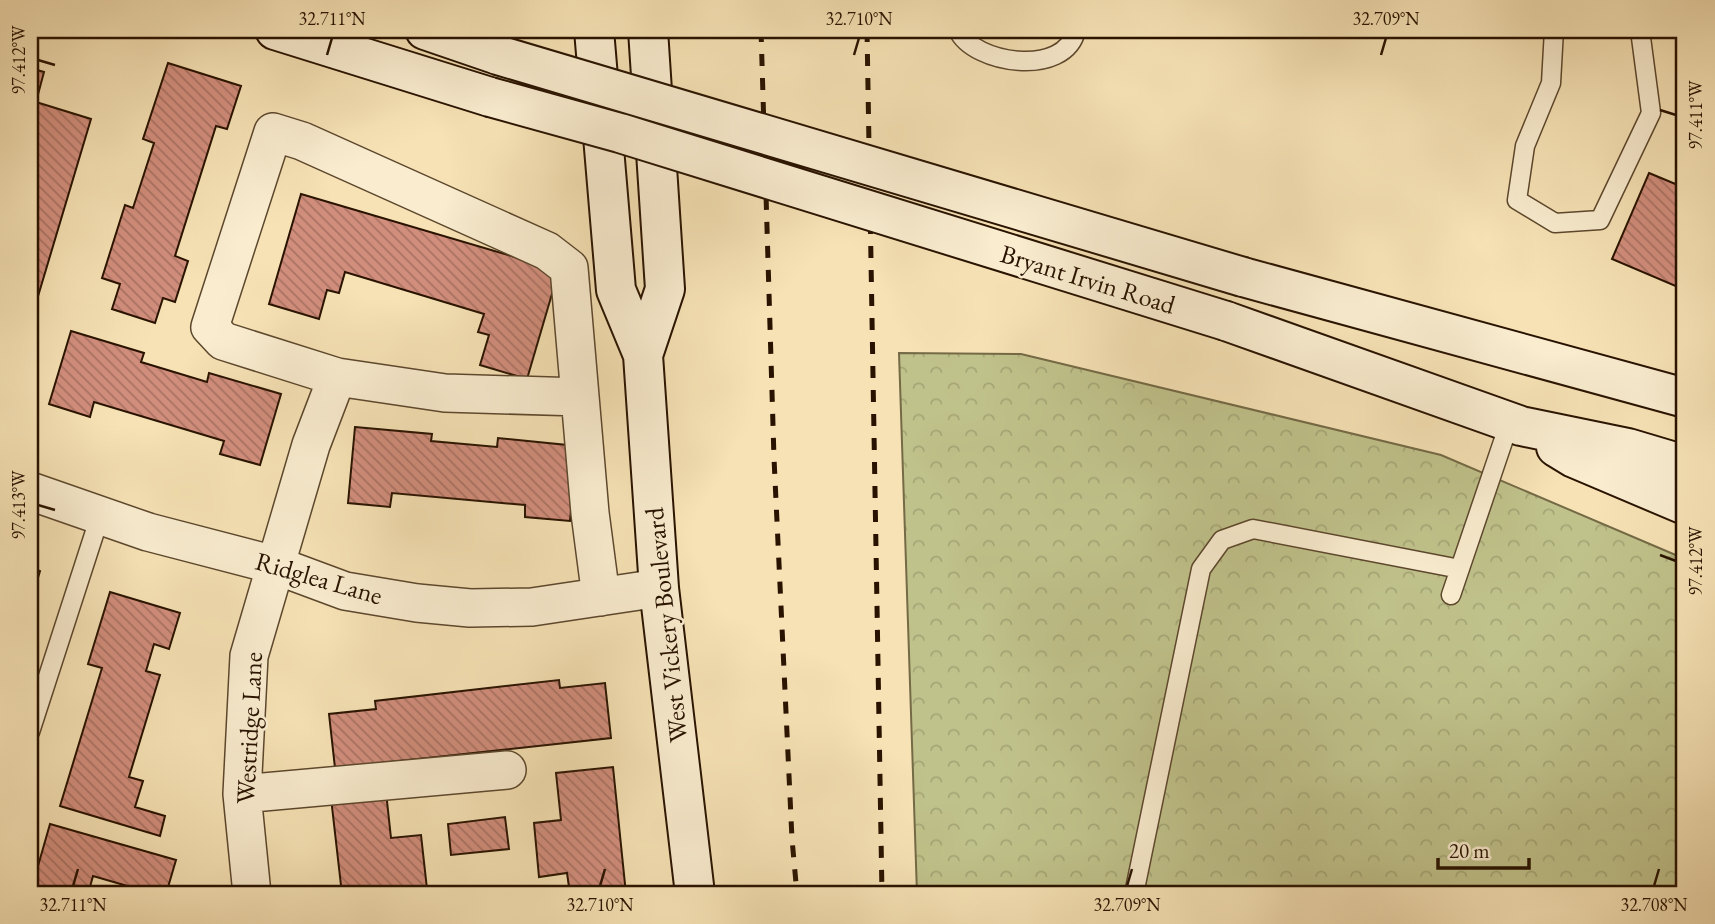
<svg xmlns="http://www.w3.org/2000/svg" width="1715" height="924" font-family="'EB Garamond',serif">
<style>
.forest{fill:url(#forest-crowns);stroke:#746a46;stroke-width:2}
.building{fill:url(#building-back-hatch);stroke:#291300;stroke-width:2}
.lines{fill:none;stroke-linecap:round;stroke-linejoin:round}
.lane-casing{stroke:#5c472d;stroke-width:21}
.street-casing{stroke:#5c472d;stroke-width:40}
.secondary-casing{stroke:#291300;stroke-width:42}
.lane{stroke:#f9eccf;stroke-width:18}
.street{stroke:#f9eccf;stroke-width:37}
.secondary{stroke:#f9eccf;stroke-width:38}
.rail{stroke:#291300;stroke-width:5;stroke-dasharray:12 12;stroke-linecap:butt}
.secondary-bridge-casing{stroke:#291300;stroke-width:42;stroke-linecap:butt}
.secondary-bridge{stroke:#f9eccf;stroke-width:38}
.ticks{fill:none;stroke:#291300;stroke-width:2.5}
.labels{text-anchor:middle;stroke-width:5;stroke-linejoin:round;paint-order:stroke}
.street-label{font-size:26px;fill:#291300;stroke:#f9eccf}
.neatline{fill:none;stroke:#291300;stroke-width:2.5}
.ticks-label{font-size:18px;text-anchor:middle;fill:#291300}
</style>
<defs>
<pattern id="forest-crowns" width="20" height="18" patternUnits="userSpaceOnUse" patternTransform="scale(1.75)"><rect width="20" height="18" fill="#c0c28b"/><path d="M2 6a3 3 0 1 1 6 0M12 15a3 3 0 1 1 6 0" fill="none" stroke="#a5a676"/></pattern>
<pattern id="building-back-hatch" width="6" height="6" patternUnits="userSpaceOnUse" patternTransform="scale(1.75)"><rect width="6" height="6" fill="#d28e7d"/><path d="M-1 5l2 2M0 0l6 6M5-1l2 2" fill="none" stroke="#aa7364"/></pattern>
</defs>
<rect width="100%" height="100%" fill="#f6e2b5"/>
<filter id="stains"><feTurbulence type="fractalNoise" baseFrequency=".00286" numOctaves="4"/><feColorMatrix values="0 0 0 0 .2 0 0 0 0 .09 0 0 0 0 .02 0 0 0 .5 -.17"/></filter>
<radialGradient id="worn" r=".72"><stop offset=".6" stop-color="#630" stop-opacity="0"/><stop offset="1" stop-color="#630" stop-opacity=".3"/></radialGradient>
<path class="forest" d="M899,353L1021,354L1441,455L1685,559V894H917Z"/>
<path class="building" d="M168,63L241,86L227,129L216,126L175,256L188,261L175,302L163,298L155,323L112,309L120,284L102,278L125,205L133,208L154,143L143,139Z
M30,68L44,72L36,102L91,119L30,323Z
M1649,173L1685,188V290L1612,259Z
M301,194L559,270L527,379L480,365L489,335L478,332L484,314L345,272L339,293L327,290L319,319L269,304Z
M71,331L144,353L141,362L207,382L209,373L281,394L260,465L220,454L224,441L94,402L90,417L49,404Z
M355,427L432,434L431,441L497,447L498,438L577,446L570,521L525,517V505L392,493L390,507L348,503Z
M30,567L40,571L30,604Z
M110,592L180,613L169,649L154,644L146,671L160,675L129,777L143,781L135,807L165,816L160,836L60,806L102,668L88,664Z
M559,680L560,688L605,683L611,738L335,768L329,714L376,709L375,701Z
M613,767L626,894H570L567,873L539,877L534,823L561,820L556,773Z
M386,792L391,838L421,835L427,889L396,894H342L331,798Z
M505,817L509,849L451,855L448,824Z
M50,824L176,860L166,894H155L93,876L88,894H30Z"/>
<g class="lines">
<defs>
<path id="lane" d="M958,30C973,64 1066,78 1076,30
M1554,30L1551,83L1525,146L1517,200L1555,223L1600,220L1651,113L1640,30
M1451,595L1510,421
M30,732L100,516
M1134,894L1201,569L1222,540L1253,529L1460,569"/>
<path id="street" d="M337,377L445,393L580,397
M30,491L148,532L275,565L345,591L417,603L470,608L532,607L659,588
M242,794L507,770
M252,894L242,794L249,656L311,445L337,377L223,341L210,327L273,132L302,141L547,251L569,268L590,513L601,597"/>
<path id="secondary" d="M275,30L490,97
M425,30L498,55
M594,30L616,290L643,355L659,588L695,894
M1243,277L1685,398
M1226,321L1521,426L1628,448L1685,465
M643,355L665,289L648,30
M1556,447L1574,458L1685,505"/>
</defs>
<use href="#lane" class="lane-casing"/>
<use href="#street" class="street-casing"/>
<use href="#secondary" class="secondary-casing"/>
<use href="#lane" class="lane"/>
<use href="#street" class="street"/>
<use href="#secondary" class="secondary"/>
<path class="rail" d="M761,30L774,458L792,839L797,894
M867,30L882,894"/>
<defs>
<path id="secondary-bridge" d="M498,55L1243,277
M490,97L620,133L1226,321"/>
</defs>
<use href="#secondary-bridge" class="secondary-bridge-casing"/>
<use href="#secondary-bridge" class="secondary-bridge"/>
</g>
<path class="ticks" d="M327,55L332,38M854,55L859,38M1381,55L1386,38M38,60L55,65M1660,110L1676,115M38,505L55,510M1660,555L1676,561M73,886L78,869M600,886L605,869M1127,886L1132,869M1654,886L1659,869"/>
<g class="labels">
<g class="street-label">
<text transform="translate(1088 279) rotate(17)" y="9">Bryant Irvin Road</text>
<text transform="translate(319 578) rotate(16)" y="9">Ridglea Lane</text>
<text transform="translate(666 625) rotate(-96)" y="9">West Vickery Boulevard</text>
<text transform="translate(249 728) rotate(-87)" y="9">Westridge Lane</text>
</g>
</g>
<rect width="1715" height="924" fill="none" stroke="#f6e2b5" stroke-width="77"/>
<path d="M1438 858v10h91v-10" fill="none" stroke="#291300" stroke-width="3.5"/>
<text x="1449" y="858" font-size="21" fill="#291300" stroke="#f9eccf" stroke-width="5" paint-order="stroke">20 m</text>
<rect x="38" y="38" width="1638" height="848" class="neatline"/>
<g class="ticks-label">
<text x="332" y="25">32.711°N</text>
<text x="859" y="25">32.710°N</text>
<text x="1386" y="25">32.709°N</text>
<text transform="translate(19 60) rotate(-90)" y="6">97.412°W</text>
<text transform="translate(1696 115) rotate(-90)" y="6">97.411°W</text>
<text transform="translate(19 505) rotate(-90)" y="6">97.413°W</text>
<text transform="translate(1696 561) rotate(-90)" y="6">97.412°W</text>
<text x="73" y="911">32.711°N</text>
<text x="600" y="911">32.710°N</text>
<text x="1127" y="911">32.709°N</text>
<text x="1654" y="911">32.708°N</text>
</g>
<rect width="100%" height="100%" filter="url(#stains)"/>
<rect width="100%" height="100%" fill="url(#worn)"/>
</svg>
